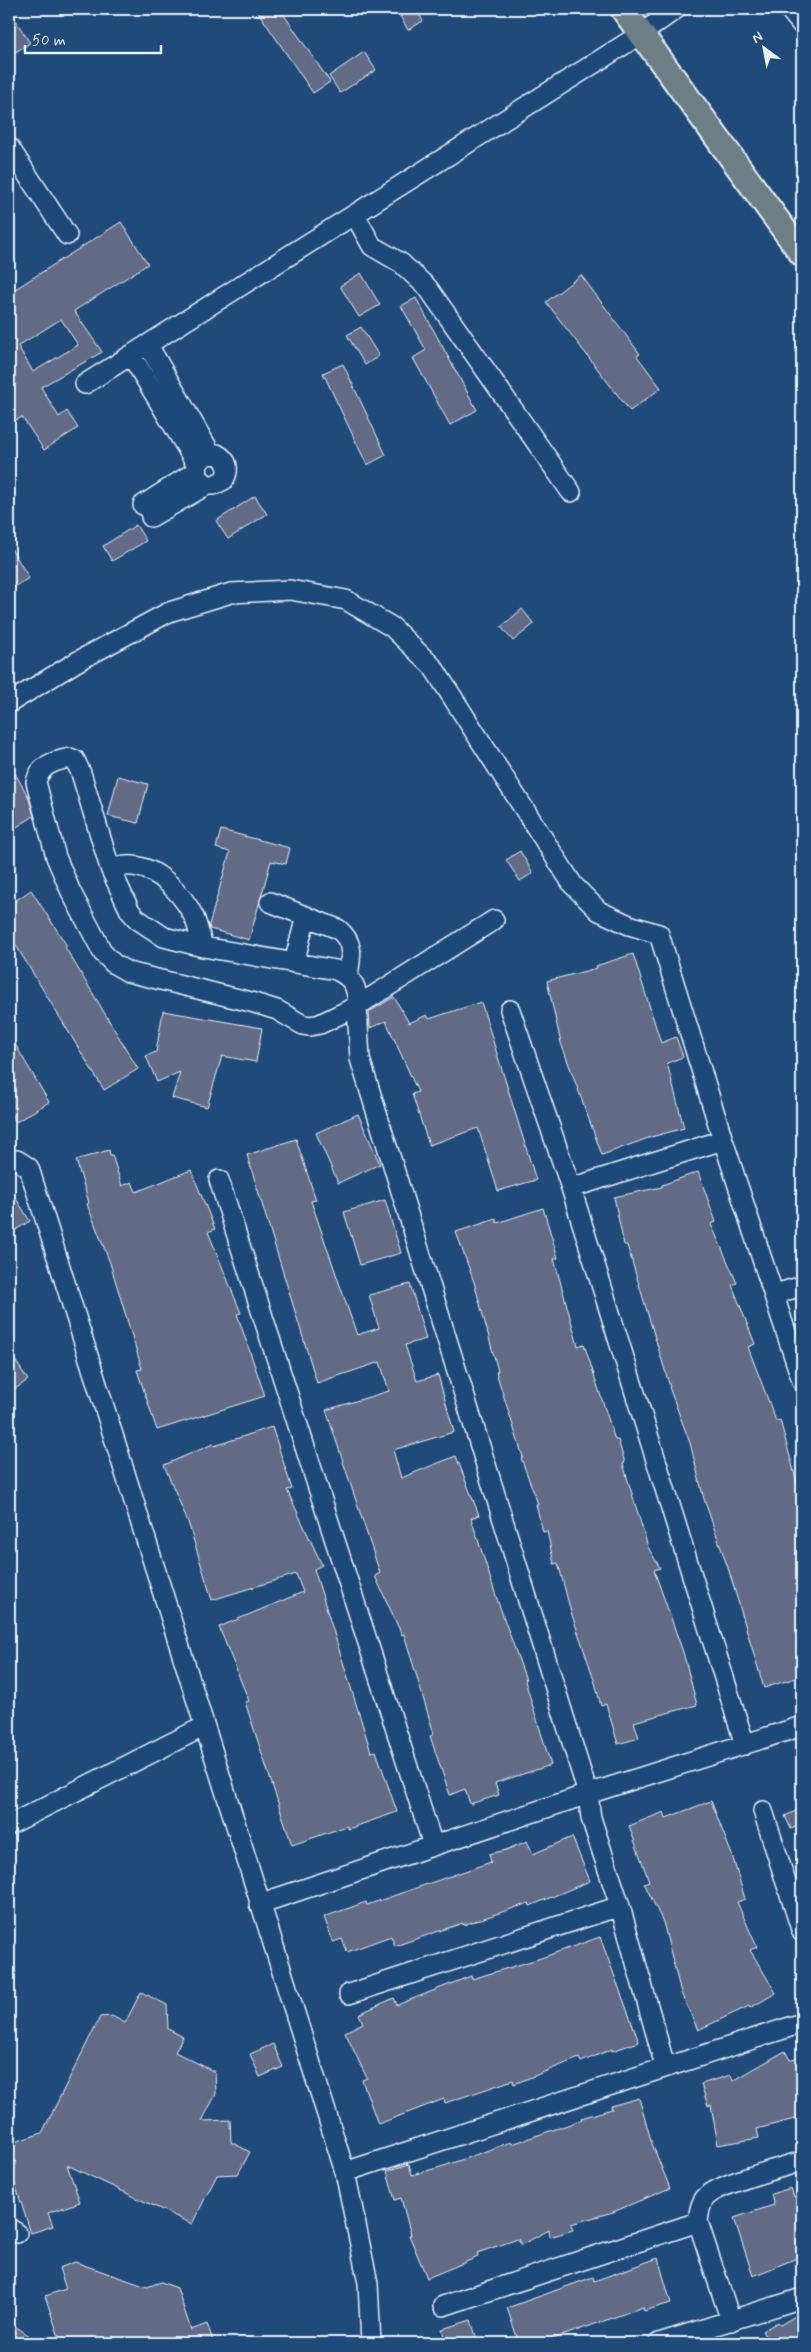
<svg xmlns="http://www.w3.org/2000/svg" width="811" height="2352" font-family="Mynerve,sans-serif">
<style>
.building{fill:#626a85;stroke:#e8f1f8;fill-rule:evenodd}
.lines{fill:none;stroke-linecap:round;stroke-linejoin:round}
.minor-casing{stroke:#e8f1f8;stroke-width:22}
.major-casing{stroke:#e8f1f8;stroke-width:28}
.minor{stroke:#1f4a7a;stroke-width:19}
.major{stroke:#6d7e84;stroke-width:24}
</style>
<rect width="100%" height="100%" fill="#1f4a7a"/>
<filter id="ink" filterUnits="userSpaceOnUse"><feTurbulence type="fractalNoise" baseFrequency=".02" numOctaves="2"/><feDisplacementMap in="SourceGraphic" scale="10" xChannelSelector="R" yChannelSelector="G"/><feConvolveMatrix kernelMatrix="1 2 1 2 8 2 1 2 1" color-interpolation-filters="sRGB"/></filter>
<g filter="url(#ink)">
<path class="building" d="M256,9H280L330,82L313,93Z
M412,9H416L423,21L408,30L400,16Z
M9,10L30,43L9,56Z
M364,52L376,70L340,93L329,76Z
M121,222L148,264L74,311L102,352L41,387L59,417L67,411L78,428L44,450L22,417L9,424V293ZM61,319L78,345L33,372L18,346Z
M361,273L380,305L359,317L340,286Z
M581,275L640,354L637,356L661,388L630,411L546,302Z
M416,298L477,410L450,425L413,358L426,350L401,306Z
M361,327L379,356L365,365L347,335Z
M343,364L386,455L367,465L323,373Z
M255,496L267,514L228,539L216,521Z
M136,525L146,541L112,561L103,546Z
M9,545L29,578L9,590Z
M522,609L534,624L513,641L501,627Z
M9,763L28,796L34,816L9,832Z
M118,776L148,784L138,823L108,816Z
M221,830L290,848L286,864L271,861L249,940L210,929L209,925L230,852L216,848Z
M520,851L533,873L520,881L506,860Z
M31,890L67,946L65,947L138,1069L104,1090L9,934V905Z
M633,954L661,1043L676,1037L683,1057L667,1063L684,1128L651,1137L602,1155L561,1043L547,981L597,968L596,966Z
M394,997L409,1023L427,1015L429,1019L481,1002L536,1180L498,1191L478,1128L429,1145L412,1094L418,1092L386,1021L370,1028L369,1012Z
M163,1011L262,1028L256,1062L222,1056L207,1107L172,1098L180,1072L157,1082L146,1056L156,1052Z
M9,1034L49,1102L16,1122L9,1111Z
M358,1114L380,1164L338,1183L316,1133Z
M296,1139L316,1200L311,1201L357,1335L379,1328L369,1295L410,1284L426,1339L405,1345L417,1381L438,1375L454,1432L393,1450L401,1478L456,1456L479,1515L471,1518L497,1599L526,1680L525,1681L551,1765L495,1783L499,1795L470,1804L465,1789L450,1795L430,1736L434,1734L404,1634L402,1635L375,1576L380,1573L326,1410L389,1391L380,1362L317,1383L247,1155Z
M109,1150L110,1155H112L122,1186L132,1182L136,1192L191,1170L215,1229L208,1232L241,1313L237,1314L265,1396L157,1430L137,1370L142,1369L110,1263L87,1204L89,1203L76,1160Z
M698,1172L716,1222L711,1224L737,1283L732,1285L755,1344L748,1347L776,1421L780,1420L802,1501V1676L764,1688L729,1571L704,1499L690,1443L669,1387H670L627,1245H624L614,1197L662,1187V1185Z
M9,1187L30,1221L9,1234Z
M385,1200L401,1253L360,1265L344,1212Z
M543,1208L558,1258L554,1259L578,1346L584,1344L615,1440H618L625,1463L623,1464L648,1547L660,1568L654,1570L683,1652L697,1705L634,1722L639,1738L618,1744L606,1704L601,1706L594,1679L571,1612L558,1563L554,1564L547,1531L543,1532L536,1504H538L521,1458L523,1457L496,1372L498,1371L474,1282L456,1232L496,1219L497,1223Z
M9,1351L28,1380L9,1393Z
M272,1427L292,1489L287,1490L322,1565L314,1569L371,1752L376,1751L397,1812L348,1829L347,1826L292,1845L245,1702L249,1701L219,1627L303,1592L296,1574L212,1600L188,1522L164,1465L213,1444L214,1446Z
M711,1801L732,1855L745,1899L737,1902L757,1947L750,1950L776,1993L750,2008L749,2006L698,2030L681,1993L663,1922L644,1883L649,1881L629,1826L664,1812L666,1818Z
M802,1808V1824L791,1829L785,1816Z
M572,1837L590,1881L530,1906L529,1903L463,1925V1923L395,1946L391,1936L347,1952L342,1939L333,1942L324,1917L366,1902L367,1905L491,1862L489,1854L506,1850L527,1841L533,1854Z
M600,1937L639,2042L612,2051V2049L581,2062L579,2058L514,2084L513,2080L445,2103L444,2099L378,2124L362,2080L367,2078L345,2032L363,2023L359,2014L394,1998L397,2005L471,1976L472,1979L541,1958Z
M141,1992L167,2005L168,2029L183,2037L175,2052L215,2072L216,2094L202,2121L230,2120L231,2142L250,2152L238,2174L217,2175L192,2224L67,2165L80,2202L48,2213L53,2226L31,2233L9,2166V2144L42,2133L100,2017L112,2016L125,2023Z
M273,2044L283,2067L260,2077L250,2054Z
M785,2051L790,2060L802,2055V2117L757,2129L759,2138L718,2145L711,2105L708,2106L701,2084L731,2075L733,2081Z
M639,2098L652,2144L670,2188L613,2212L571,2224L573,2230L550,2237L549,2230L521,2245L518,2239L477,2253L478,2257L427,2278L409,2235H411L401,2198L395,2200L387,2171L409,2164L412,2175L444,2166L511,2142L512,2144L582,2120L581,2118L612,2109L611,2106Z
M791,2188L794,2197L802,2194V2256L753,2276L734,2218L774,2205L771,2194Z
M658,2258L671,2303L644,2311L643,2307L542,2343H519L507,2308L593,2277L594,2281Z
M75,2262L147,2287L161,2282L177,2288L191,2330L207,2324L214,2343H61L45,2296L66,2289L59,2268Z
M802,2312V2343H769L762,2331L778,2322L780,2325Z
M471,2320L478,2343H446L442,2329Z
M9,2322L40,2343H9Z"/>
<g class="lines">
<defs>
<path id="minor" d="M789,9L802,25
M9,147L67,235
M355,215L372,246L401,263L428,288L571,492
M148,345L211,454
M131,355L197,465
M85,384L641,34L676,9
M143,505L196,471
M151,517L207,485H214L224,480C230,469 228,460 217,454L205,455L197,465L198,477L207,485
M9,703L78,661L169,612L231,593L290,590L346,600L392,627L433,667L573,885L599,911L629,925L659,934L723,1140L802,1381
M70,758L75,760L81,773L110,868L130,911L137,919L164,937L203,947L336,970C353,978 358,987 357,1006L320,1024L310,1026L303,1025L277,1010L251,1002L128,972L114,964L103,953L71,892L56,857L36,782C40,765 54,761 70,758Z
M110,868C117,867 126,865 133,866C159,868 183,895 194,917C198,926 200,937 203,947
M270,902L338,929C355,943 351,956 348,975
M494,920L357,1006L360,1059L588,1794L591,1818L620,1906L665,2066
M294,963L306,916
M510,1010L571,1188L745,1745
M9,1161L17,1160L29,1168L345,2172L368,2283L371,2343
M219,1180L433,1845
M571,1188L723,1140
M775,1294L802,1286
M763,1811L802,1932
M9,1825L203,1727
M259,1904L588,1794L802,1726
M349,1994L620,1906
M345,2172L802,2023
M9,2228L17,2233
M443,2306L698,2222
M731,2321L698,2222C699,2213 700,2203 706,2197C719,2183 782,2168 802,2161
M659,2343L802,2298"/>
<path id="major" d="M623,9L802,254"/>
</defs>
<use href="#minor" class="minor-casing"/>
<use href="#major" class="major-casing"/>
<use href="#minor" class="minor"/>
<use href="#major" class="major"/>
</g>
</g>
<rect width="811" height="2352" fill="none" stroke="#1f4a7a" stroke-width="30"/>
<rect x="15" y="15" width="781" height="2322" fill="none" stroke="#e8f1f8" stroke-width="2" filter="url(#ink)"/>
<g transform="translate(764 48) rotate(328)" stroke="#1f4a7a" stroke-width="4" paint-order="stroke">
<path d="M0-4L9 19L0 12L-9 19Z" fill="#e8f1f8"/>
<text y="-8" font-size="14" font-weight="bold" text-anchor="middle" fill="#e8f1f8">N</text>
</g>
<path d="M25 45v8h136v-8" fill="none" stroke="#e8f1f8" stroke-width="2.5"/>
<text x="32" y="45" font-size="15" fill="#e8f1f8" stroke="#1f4a7a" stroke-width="4" paint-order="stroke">50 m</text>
</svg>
